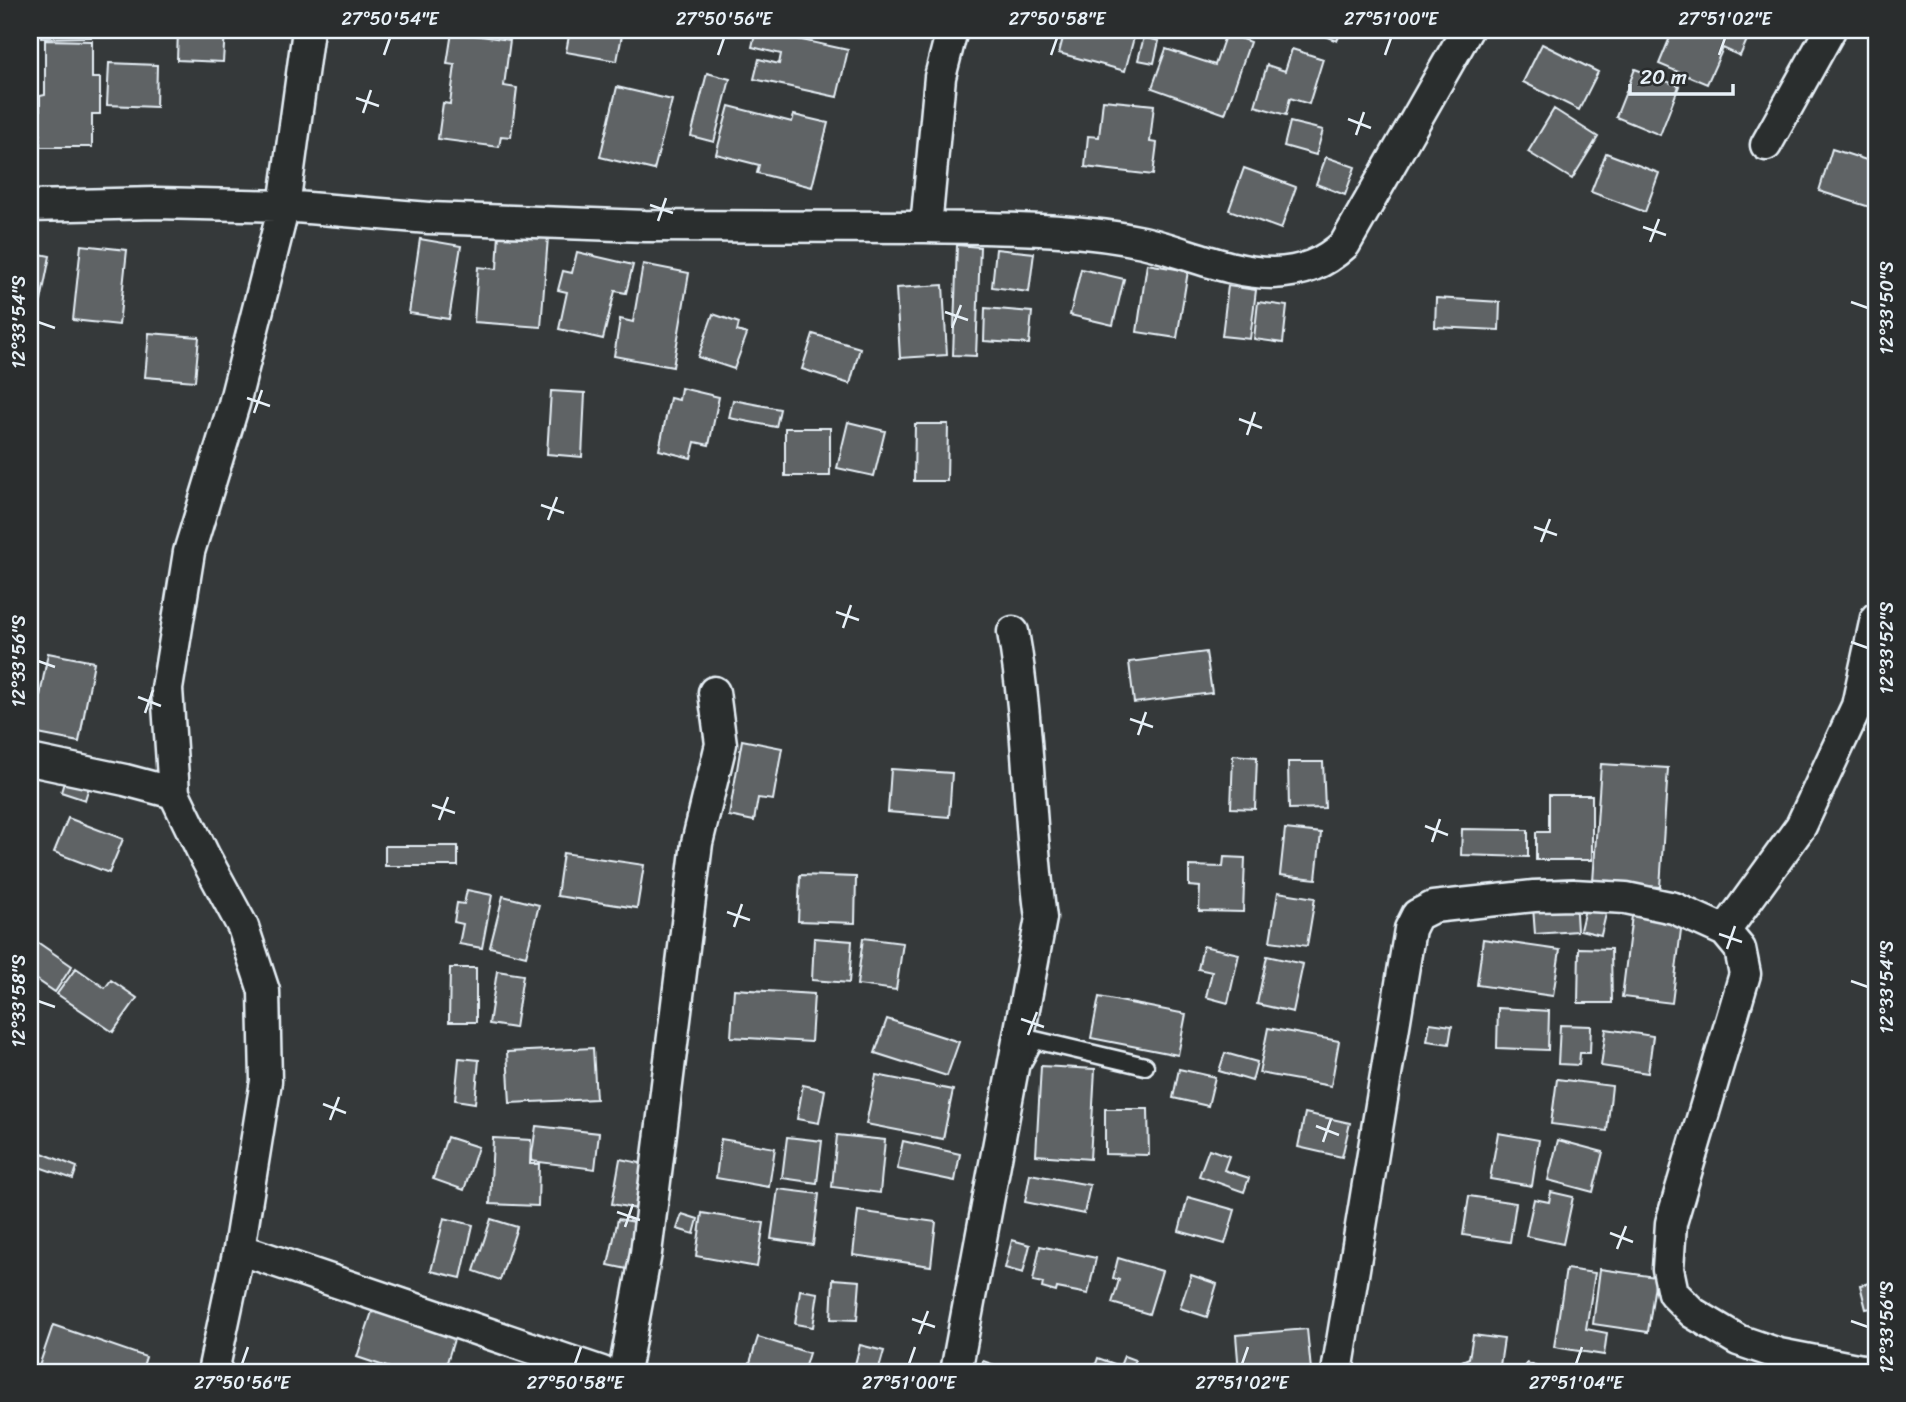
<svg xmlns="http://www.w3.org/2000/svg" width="1906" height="1402" font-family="Sriracha,sans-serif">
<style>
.building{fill:#5f6365;stroke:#e8f1f8;stroke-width:2}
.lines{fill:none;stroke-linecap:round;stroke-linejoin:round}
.lane-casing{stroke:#e8f1f8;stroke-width:21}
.street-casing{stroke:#e8f1f8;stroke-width:35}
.lane{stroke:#2a2d2e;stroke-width:16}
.street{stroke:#2a2d2e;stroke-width:30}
.ticks{fill:none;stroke:#e8f1f8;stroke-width:2.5}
.neatline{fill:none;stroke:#e8f1f8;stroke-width:2.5}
.ticks-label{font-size:18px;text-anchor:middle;fill:#e8f1f8}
</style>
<rect width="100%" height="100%" fill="#35393a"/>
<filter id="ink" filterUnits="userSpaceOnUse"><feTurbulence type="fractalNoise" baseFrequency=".0143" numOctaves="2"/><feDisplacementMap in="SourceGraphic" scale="14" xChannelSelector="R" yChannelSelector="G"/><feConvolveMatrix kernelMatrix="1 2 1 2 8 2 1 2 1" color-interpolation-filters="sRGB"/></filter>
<g filter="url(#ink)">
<path class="building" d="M41,30H91V37L41,38Z
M178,30H225L223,62L177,60Z
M570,30H623L617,61L566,52Z
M756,30L848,50L837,97L754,79L759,59L779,64L781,54L752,47Z
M1065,30H1136L1125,71L1059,53Z
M1310,30H1342L1337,41Z
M1673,30H1743L1750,33L1740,56L1723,48L1707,84L1659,64Z
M452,32L510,40L504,86L517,88L511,137L501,136L499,147L438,139L443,103L450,104L455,65L447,64Z
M1226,33L1250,42L1225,114L1152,88L1166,49L1215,65Z
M1144,37L1159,41L1154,63L1138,60Z
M45,40L92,41V78H100V114H92V147H40V96L45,95Z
M1542,44L1598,72L1579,110L1523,82Z
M1292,49L1323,59L1309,104L1290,98L1286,115L1255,106L1267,65L1285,71Z
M109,63L157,65L156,107L107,105Z
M1635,69L1679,86L1660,135L1616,117Z
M707,73L730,79L714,142L691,136Z
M617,87L672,100L654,170L600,157Z
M1103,100L1154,105L1150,142L1157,143L1153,175L1085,167L1088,136L1099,137Z
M729,106L792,122L794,115L828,123L812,187L757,173L759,165L716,154Z
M1554,109L1598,137L1572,179L1528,152Z
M1290,122L1323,130L1316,155L1284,146Z
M1832,149L1876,163V209L1819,191Z
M1606,153L1659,173L1645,212L1591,192Z
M1326,157L1355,167L1345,195L1316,184Z
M1244,168L1296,187L1281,229L1229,210Z
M499,233L548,237L541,327L474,322L478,267L497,269Z
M420,239L461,246L449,319L409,313Z
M81,245L127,250L119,325L73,320Z
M957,245L980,247L976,356L953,355Z
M996,249L1034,253L1029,292L992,287Z
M30,252L50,256L41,301L30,298Z
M577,252L633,265L626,293L615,291L603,339L559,329L567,292L558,290L563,271L572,273Z
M643,264L689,273L673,367L614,356L620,319L633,322Z
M1147,264L1188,271L1177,338L1137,332Z
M1081,269L1124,279L1113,325L1070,315Z
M943,285L947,355L900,358L896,288Z
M1228,286L1256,290L1250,339L1222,336Z
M1436,298L1500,302L1499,330L1435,327Z
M1258,302L1287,306L1283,343L1254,339Z
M985,308L1032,312L1029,344L984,341Z
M713,314L739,323L737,331L747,334L734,369L698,357Z
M149,333L199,337L195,381L145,377Z
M813,334L860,348L850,384L802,369Z
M681,388L719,397L709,445L695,442L691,458L659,450L670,398L679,400Z
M551,391L585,393L582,457L547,454Z
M733,400L780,409L776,427L729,418Z
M848,422L885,431L874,476L837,468Z
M915,424H948L947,481H914Z
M785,428H830V476H785Z
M1206,652L1212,693L1134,703L1129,662Z
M48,653L94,662L79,742L33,733Z
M742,740L782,748L773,800L758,798L754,821L729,816Z
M1233,755L1257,757L1255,809L1231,808Z
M1288,762H1323L1325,808L1289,809Z
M1601,764L1668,768L1660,887L1593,882Z
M891,769L952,773L949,817L888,812Z
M67,773L91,780L85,800L61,792Z
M1549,795H1592V860H1536V832H1549Z
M68,818L123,839L109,873L54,852Z
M1285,829L1321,833L1316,879L1280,875Z
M1462,829L1528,830V857L1461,855Z
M385,846H458V866H385Z
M563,853L644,865L637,908L557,896Z
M1224,857L1245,858L1243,912L1199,911L1200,887L1189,886V866L1223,867Z
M800,875L856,877L855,923L798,921Z
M1574,878L1577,931L1535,934L1531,880Z
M1590,888L1611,893L1601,935L1580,930Z
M467,890L492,895L482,948L459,944L463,924L454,922L457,903L464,904Z
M1278,892L1315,898L1307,946L1270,941Z
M503,896L539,905L526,956L490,947Z
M1633,907L1683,913L1672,1003L1622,997Z
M30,937L72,966L55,992L30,975Z
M814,938L852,941L849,983L812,980Z
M863,938L903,943L896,990L857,985Z
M1483,939L1560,950L1553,996L1477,985Z
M1203,946L1239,954L1228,1003L1206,997L1212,972L1198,969Z
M1579,948L1611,949L1612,1003H1578Z
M1267,956L1303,964L1293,1012L1257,1004Z
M76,968L105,988L111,980L137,998L113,1032L57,994Z
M450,968H476V1022H449Z
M497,971L523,975L515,1028L489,1024Z
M734,989L814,994L811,1042L731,1037Z
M1099,997L1186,1014L1178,1055L1091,1038Z
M1498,1008L1549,1011L1548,1050L1497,1048Z
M887,1019L959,1042L947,1076L875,1053Z
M1430,1023L1452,1026L1449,1044L1427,1041Z
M1560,1025L1591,1026L1590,1053H1580L1579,1065L1558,1064Z
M1268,1028L1339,1041L1331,1086L1259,1073Z
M1606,1029L1653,1036L1648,1073L1601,1066Z
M593,1048L596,1099L510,1103L507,1052Z
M1225,1053L1257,1062L1252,1081L1219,1071Z
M459,1058L479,1060L475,1103L455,1100Z
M1041,1066L1095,1069L1090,1159L1036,1155Z
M1179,1069L1215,1077L1208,1106L1173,1098Z
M876,1075L953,1090L943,1139L866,1124Z
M1557,1079L1612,1086L1607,1131L1551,1124Z
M803,1085L825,1090L819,1123L797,1119Z
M1105,1109H1148L1149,1155L1105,1154Z
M1305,1113L1350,1123L1342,1157L1298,1147Z
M536,1126L599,1133L595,1169L531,1161Z
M1498,1133L1539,1140L1532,1186L1490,1179Z
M837,1135L885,1140L880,1193L832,1187Z
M447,1137L478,1147L464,1190L433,1179Z
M787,1137L822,1141L817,1183L782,1178Z
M493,1138L531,1140L530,1164H539L538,1206L490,1204Z
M721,1139L775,1148L769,1187L716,1178Z
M1558,1140L1603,1152L1593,1192L1548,1180Z
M903,1141L960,1154L955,1181L897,1169Z
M1209,1149L1229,1156L1224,1170L1249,1178L1244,1192L1199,1176Z
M42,1153L77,1167L73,1179L36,1166Z
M620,1159L650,1165L642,1210L612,1204Z
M1030,1174L1090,1185L1084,1214L1025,1202Z
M778,1189L819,1194L813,1245L771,1239Z
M1551,1192L1573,1197L1563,1244L1526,1236L1534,1199L1549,1202Z
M1469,1196L1516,1203L1510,1242L1463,1235Z
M1188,1197L1235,1210L1225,1244L1179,1231Z
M858,1211L936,1222L931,1266L853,1255Z
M702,1213L764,1223L757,1267L696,1256Z
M682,1214L698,1219L694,1234L677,1229Z
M444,1218L473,1225L461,1278L431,1271Z
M491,1219L517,1227L500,1280L474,1271Z
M618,1219L641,1223L632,1270L608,1265Z
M1012,1240L1030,1245L1023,1273L1005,1268Z
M1040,1246L1096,1258L1088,1294L1057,1288L1056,1292L1042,1288L1043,1283L1033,1281Z
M1118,1258L1162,1271L1149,1314L1112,1303L1119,1280L1113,1278Z
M1566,1269L1595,1273L1586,1329L1607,1333L1604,1355L1554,1347Z
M1600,1269L1656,1277L1648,1332L1593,1324Z
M1191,1275L1217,1284L1207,1317L1180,1308Z
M833,1279L860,1281L857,1320L831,1319Z
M1876,1282V1307L1866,1309L1860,1285Z
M800,1290L818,1293L813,1327L795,1324Z
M373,1309L455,1336L444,1372H402L357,1357Z
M53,1325L146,1357L141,1372H37Z
M1307,1329L1311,1370L1239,1372L1236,1335Z
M1473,1335L1504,1339L1499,1372H1460L1462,1361L1469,1358Z
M758,1337L809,1353L803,1372H747Z
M860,1345L884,1351L878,1372H853Z
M1124,1356L1135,1360L1131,1372H1093L1098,1358L1120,1366Z
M983,1361L1015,1372H980Z
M1527,1363L1543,1369L1542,1372H1523Z"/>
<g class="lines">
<defs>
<path id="lane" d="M1023,1062L1035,1040L1145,1066"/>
<path id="street" d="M1766,145L1830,30
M30,206L156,203L284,206L429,218L645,226L926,227L940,77L952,30
M926,227C999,229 1072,227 1143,242C1186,252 1229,273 1273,273C1303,272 1323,264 1345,244L1467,30
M30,760L125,780L174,793
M1725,931L1801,826L1857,706L1876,618
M239,1249L602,1372
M213,1372L239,1249L266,1081L264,991L243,927L204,855L174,793L167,689L189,552L234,404L284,206L308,30
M624,1372L646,1253L697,843L721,744L714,692
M956,1372L1041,918C1028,823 1030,727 1013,632
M1337,1372L1410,929L1417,915L1433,907L1534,896L1573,895L1626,898L1674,908L1725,931L1740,949L1745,974L1671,1223L1668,1269L1673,1293L1693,1313L1738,1340L1779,1354L1872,1372"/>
</defs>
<use href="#lane" class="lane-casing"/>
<use href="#street" class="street-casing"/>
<use href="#lane" class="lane"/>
<use href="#street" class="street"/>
</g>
</g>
<path class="ticks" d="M384,55L390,38M718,55L724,38M1051,55L1057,38M1385,55L1391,38M1719,55L1725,38M356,98L379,106M363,113L371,90M1348,119L1371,128M1356,135L1364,112M650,205L673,213M658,221L666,198M1643,227L1666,235M1650,242L1659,219M1851,302L1868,308M945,312L968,320M38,322L55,328M952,328L961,305M247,398L270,406M254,413L262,390M1239,419L1262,428M1247,435L1255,412M541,505L564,513M548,520L557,497M1534,527L1557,535M1541,542L1550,519M836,612L859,620M843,628L851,605M1851,642L1868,648M38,661L55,667M138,697L161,706M145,713L153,690M1130,719L1153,727M1138,735L1146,712M432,805L455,813M439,820L448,797M1425,826L1448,835M1432,842L1440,819M727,912L750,920M734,927L742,904M1719,934L1742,942M1727,949L1735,926M1851,981L1868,987M38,1001L55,1007M1021,1019L1044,1027M1028,1035L1037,1012M323,1104L346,1113M330,1120L339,1097M1316,1126L1339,1135M1323,1142L1331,1119M617,1212L640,1220M625,1227L633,1204M1610,1233L1633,1242M1617,1249L1626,1226M912,1319L935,1327M1851,1321L1868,1327M919,1334L928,1311M242,1364L248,1347M575,1364L581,1347M909,1364L915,1347M1242,1364L1248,1347M1576,1364L1582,1347"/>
<rect width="1906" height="1402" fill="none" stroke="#2a2d2e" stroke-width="77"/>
<path d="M1630 84v10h103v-10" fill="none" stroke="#e8f1f8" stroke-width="3.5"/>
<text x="1640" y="84" font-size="21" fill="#e8f1f8" stroke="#2a2d2e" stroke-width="5" paint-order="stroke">20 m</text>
<rect x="38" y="38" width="1830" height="1326" class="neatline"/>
<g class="ticks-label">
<text x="390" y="25">27°50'54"E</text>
<text x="724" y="25">27°50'56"E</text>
<text x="1057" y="25">27°50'58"E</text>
<text x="1391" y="25">27°51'00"E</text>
<text x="1725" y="25">27°51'02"E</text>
<text transform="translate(1887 308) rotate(-90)" y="6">12°33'50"S</text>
<text transform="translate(19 322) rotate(-90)" y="6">12°33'54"S</text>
<text transform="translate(1887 648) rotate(-90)" y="6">12°33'52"S</text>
<text transform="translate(19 661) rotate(-90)" y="6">12°33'56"S</text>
<text transform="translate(1887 987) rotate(-90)" y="6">12°33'54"S</text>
<text transform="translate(19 1001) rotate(-90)" y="6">12°33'58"S</text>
<text transform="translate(1887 1327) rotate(-90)" y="6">12°33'56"S</text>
<text x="242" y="1389">27°50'56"E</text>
<text x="575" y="1389">27°50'58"E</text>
<text x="909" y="1389">27°51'00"E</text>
<text x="1242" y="1389">27°51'02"E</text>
<text x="1576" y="1389">27°51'04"E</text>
</g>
</svg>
